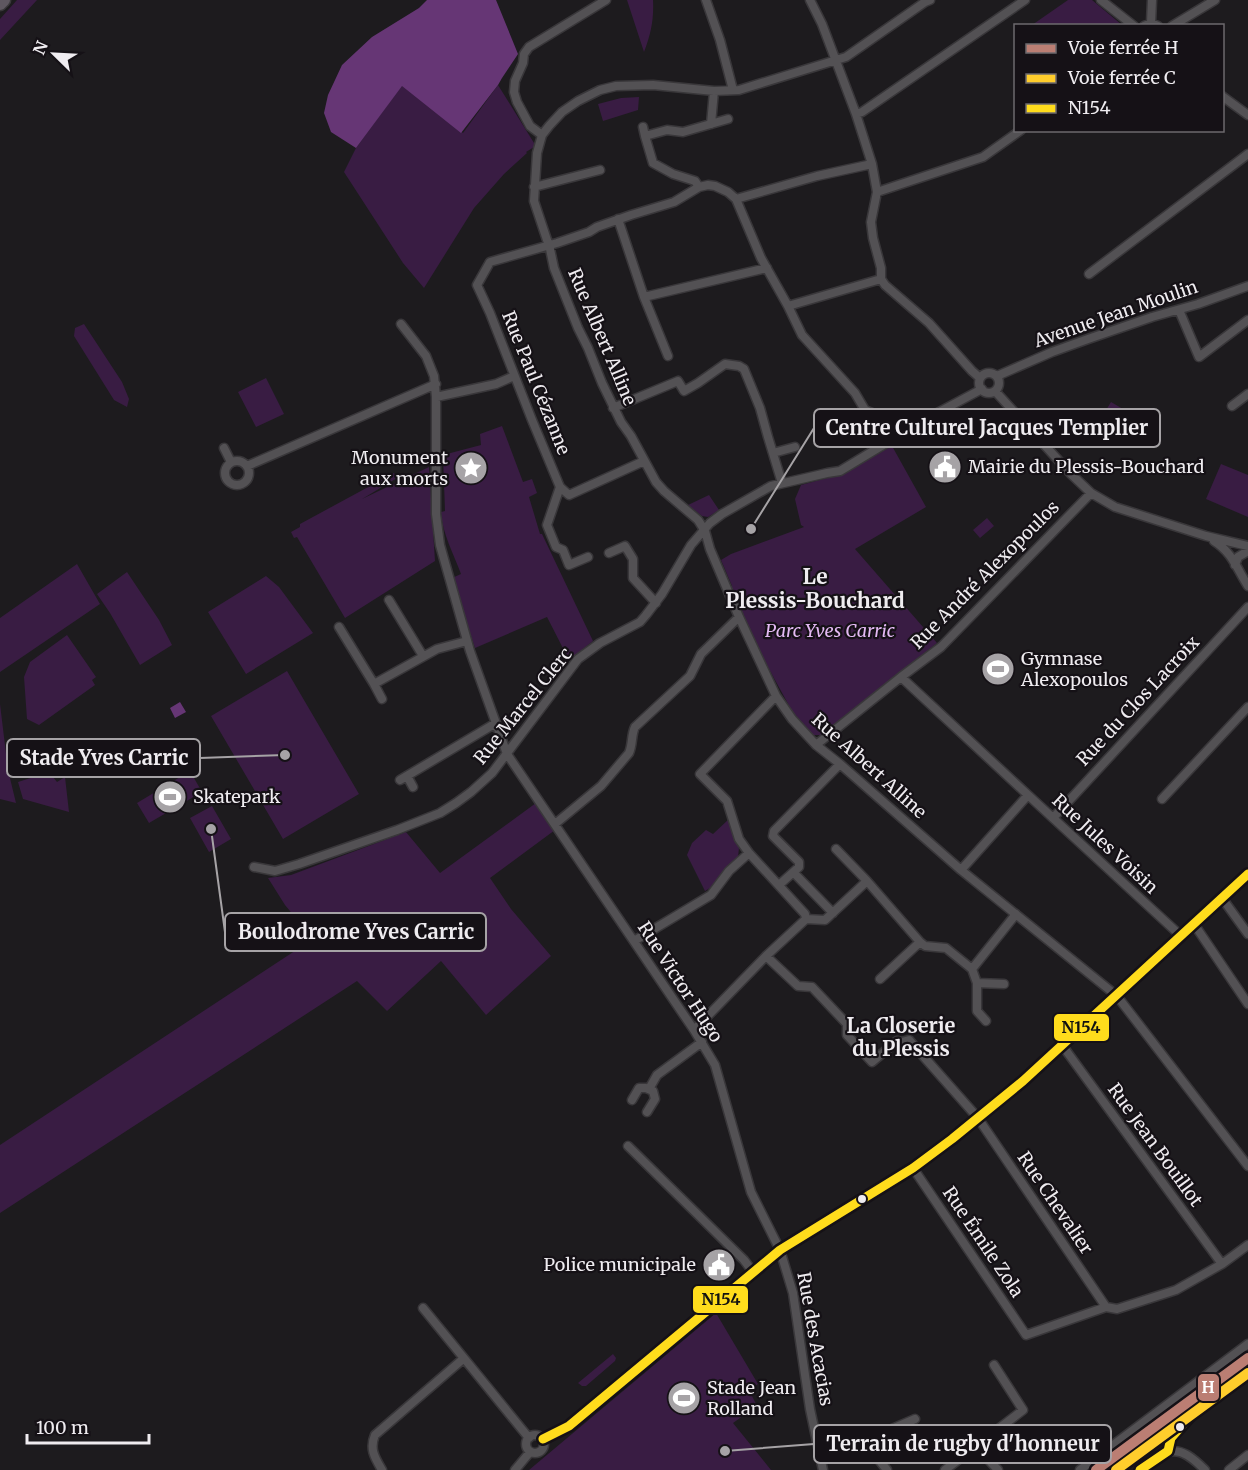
<svg xmlns="http://www.w3.org/2000/svg" width="1248" height="1470" font-family="Merriweather,serif">
<style>
.green{fill:#391c43}
.water{fill:#663675}
.lines{fill:none;stroke-linecap:round;stroke-linejoin:round}
.minor-casing{stroke:#39373a;stroke-width:11}
.highway-casing{stroke:#39373a;stroke-width:15}
.minor{stroke:#535154;stroke-width:8}
.highway{stroke:#5e5760;stroke-width:12}
.bus-1-casing{stroke:#151116;stroke-width:14}
.bus-1{stroke:#ffdc1c;stroke-width:9}
.rail-1-casing{stroke:#151116;stroke-width:15}
.rail-2-casing{stroke:#151116;stroke-width:15}
.rail-1{stroke:#bb7e73;stroke-width:10}
.rail-2{stroke:#ffcd2c;stroke-width:10}
.bus-dot{fill:#efecf0;stroke:#151116;stroke-width:2}
.labels{text-anchor:middle;stroke-width:4.5;stroke-linejoin:round;paint-order:stroke}
.street-label{font-size:18px;fill:#efecf0;stroke:#151116}
.poi-label{font-size:18px;fill:#efecf0;stroke:#151116;text-anchor:start}
.park-label{font-size:18px;font-style:italic;fill:#e3b9f3;stroke:#151116}
.neighbourhood-label{font-size:20px;font-weight:bold;fill:#efecf0;stroke:#151116}
.quarter-label{font-size:21px;font-weight:bold;fill:#efecf0;stroke:#151116}
.leader{fill:none;stroke:#a6a3a6;stroke-width:2}
.callout-dot{fill:#a6a3a6;stroke:#151116;stroke-width:2}
.callout{fill:#151116;stroke:#a6a3a6;stroke-width:2}
.callout-label{font-size:20px;text-anchor:middle;font-weight:bold;fill:#efecf0}
.line-badge{stroke:#151116;stroke-width:2}
.badge-label{font-size:16px;text-anchor:middle;font-weight:bold;fill:#fff}
.pale-badge-label{font-size:16px;text-anchor:middle;font-weight:bold;fill:#111}
</style>
<rect width="100%" height="100%" fill="#1d1b1e"/>
<path class="green" d="M17,0H37L0,40V19Z
M627,0H653C654,19 651,34 644,52Z
M1068,0H1092L1122,25H1032Z
M402,85L463,133L498,85L534,143V147L526,152L527,153L504,174L474,208L424,288L403,263L344,172L356,148Z
M639,97L638,110L603,121L598,104L621,98Z
M84,324L122,382L129,399L127,407L114,400L74,336L75,328Z
M266,378L284,414L256,427L238,392Z
M1111,402L1123,409L1131,410L1124,424L1115,419L1103,415Z
M502,426L523,482L532,479L537,493L529,497L540,534H542L593,641L569,660L547,617L475,648L452,578L461,574C454,555 442,533 441,512L445,511L443,455L481,445L480,434Z
M892,446L926,507L855,549L937,643L821,735H812L792,711L740,616L728,588L732,586L721,560L731,554L804,527L801,525L795,499L801,485L842,474Z
M1221,464L1248,475V517L1206,499Z
M429,467L435,561L345,618L297,537L294,538L291,532L300,527V524L394,473L397,478L362,499Z
M709,495L719,510L708,517L702,516L688,505Z
M987,518L994,526L980,538L973,530Z
M77,564L100,604L0,672V618Z
M127,572L159,620L172,645L140,665L110,613L97,594Z
M266,576L279,587L313,633L246,674L208,612Z
M67,635L96,677L92,680L95,685L39,725L27,719L24,677L30,662Z
M287,671L359,794L283,839L211,716Z
M0,704L8,770L16,803L0,799Z
M36,748L44,770L23,778L15,755Z
M190,771L202,792L149,823L137,803Z
M49,772L57,782L65,777L69,812L23,799L18,782Z
M536,803L555,830L490,878L511,909L551,956L486,1015L441,961L387,1011L357,981L0,1213V1145L313,939L285,905L268,878L291,875L406,832L440,873Z
M212,806L231,839L209,852L190,818Z
M729,819L739,848L738,857L725,869L710,888L705,891L687,855L692,843L706,830L713,834Z
M716,1313L758,1384L749,1390L757,1406L733,1423L771,1470H529Z
M613,1354L616,1358L615,1361L586,1386H582L578,1383Z"/>
<path class="water" d="M427,0H496L518,54L502,78L498,85L461,133L402,86L356,148L331,132L324,113L328,95L342,65L372,37L419,8Z
M180,702L186,712L175,718L170,708Z"/>
<g class="lines">
<defs>
<path id="minor" d="M706,0L720,40L733,90
M810,0L822,24L856,114L872,164L877,192L871,222L873,238L881,268V279L885,285L929,323L972,371L980,378
M930,0L925,2L846,57L739,90L714,91L653,85L616,86L600,90L578,101L562,112L549,126L542,135L537,153L534,201L550,249L554,268L578,328L588,348L602,383L621,422L631,436L656,482L664,491L698,520L705,531L710,549L739,617L776,696L792,719L816,745L840,764L961,870L1117,996L1248,1166
M1101,0L1134,26
M1151,23L1152,0
M1144,26L1151,23L1158,26
M1172,26L1215,0
M1222,96L1248,115
M856,114L862,112L1025,0
M711,124L714,91
M643,127L645,136
M542,135L530,126L517,102L514,92L515,81L523,63L524,54L529,47L606,0
M534,187L600,170
M699,187L695,181L673,174L653,163L645,136L667,130L683,132L728,119
M877,192L983,157L1021,130
M736,199L817,176L872,164
M618,219L644,297L668,356
M1089,274L1248,154
M644,297L767,268
M788,306L881,279
M1179,310L1199,357L1248,320
M401,324L426,356L434,376L436,397V514L440,545L470,651L507,754L694,1030L715,1065L751,1192L780,1250L793,1293L810,1409L823,1470
M979 383a10 10 0 1 1 20 0a10 10 0 1 1-20 0Z
M997,376L1052,352L1088,339L1152,317L1198,304L1248,286
M995,391L1071,474L1091,493L1115,507L1206,536L1248,546
M436,397L496,384L514,376
M1232,406L1248,394
M613,408L678,381L684,391L698,383L725,364L739,366L744,369L760,408L768,437L782,483
M224,448L231,462
M773,453L795,447
M225 473a12 12 0 1 1 24 0a12 12 0 1 1-24 0Z
M644,461L569,495L560,487L532,420L490,313L477,285L490,262L557,243L589,232L597,227L631,215L674,202L699,187L708,185L715,186L728,192L736,199L761,258L788,306L802,335L855,393L865,410L877,415L893,440
M247,466L436,384
M560,487L547,525L556,547L563,550L569,565L588,557
M1214,541C1232,552 1237,569 1248,586
M609,553L625,546L633,559V578L656,603
M1235,565L1238,557L1248,551
M389,600L423,656
M339,627L374,684L437,649L467,641
M901,677L1028,795
M374,684L382,699
M816,745L901,677L941,647L1091,493
M407,776L413,787
M400,780L496,723
M1162,799L1248,707
M1053,818L1248,607
M555,824L601,786L629,753C633,744 631,735 635,727L690,676L701,654L739,617
M836,849L867,881
M254,867L275,871L299,864L397,830L440,813L456,803L471,792L492,773L578,659L600,643L640,622L646,615L662,594L691,545L710,523L722,514L771,486L827,473L840,471L926,419L982,389
M961,870L1028,795L1181,936
M794,873L833,913
M779,885L799,867V862L773,836L774,831L840,764
M1222,898L1248,934
M806,919L825,920L867,881L920,942L925,946L946,948L972,969L1016,914
M1194,924L1248,1004
M634,941L711,895L729,871L749,853L739,839L727,801L700,774L776,696
M766,956L798,986L812,987L847,1024V1035L872,1062L897,1041L902,1042L909,1040L978,1118L1106,1307
M972,969L977,983V1011L986,1021
M880,979L920,942
M977,983L1004,984
M694,1030L766,956L806,919L805,914L749,853
M1062,1045L1222,1264
M649,1089L657,1075L702,1042
M632,1100L639,1088H646L653,1091L655,1099L647,1112
M628,1146L744,1260L753,1272
M913,1168L1026,1335L1106,1307L1117,1309L1176,1290L1222,1264L1248,1245
M423,1308L529,1438
M526 1444a9 9 0 1 1 18 0a9 9 0 1 1-18 0Z
M543,1439L559,1432L569,1426L780,1250L913,1168L952,1139L1023,1081L1134,980L1248,874
M864,1441L915,1419
M976,1446L998,1470
M821,1460L864,1441L887,1470
M382,1470C375,1458 369,1449 375,1435L463,1359
M515,1470L530,1452
M945,1470L1023,1410L994,1365
M1080,1470L1248,1344
M1140,1470C1169,1448 1177,1442 1205,1470
M1229,1470L1248,1455"/>
<path id="highway" d="M0,4L4,0"/>
</defs>
<use href="#minor" class="minor-casing"/>
<use href="#highway" class="highway-casing"/>
<use href="#minor" class="minor"/>
<use href="#highway" class="highway"/>
<defs>
<path id="bus-1" d="M543,1439L569,1426L780,1250L913,1168L952,1139L1023,1081L1248,874
M1140,1470L1168,1451L1171,1438L1192,1414L1248,1373"/>
</defs>
<use href="#bus-1" class="bus-1-casing"/>
<use href="#bus-1" class="bus-1"/>
<defs>
<path id="rail-1" d="M1096,1470L1248,1358"/>
<path id="rail-2" d="M1116,1470L1248,1373"/>
</defs>
<use href="#rail-1" class="rail-1-casing"/>
<use href="#rail-2" class="rail-2-casing"/>
<use href="#rail-1" class="rail-1"/>
<use href="#rail-2" class="rail-2"/>
</g>
<defs>
<symbol id="civic-disc" viewBox="-11 -11 22 22"><circle r="9.5" fill="#a6a3a6" stroke="#151116"/><path d="M-.6-6.5H3V-4.5H.6V-3L4-1V1h2V6H-6V1h2V-1L-.6-3ZM-1.2 2.5V6h2.4V2.5Z" fill="#fff"/></symbol>
<symbol id="sight-disc" viewBox="-11 -11 22 22"><circle r="9.5" fill="#a6a3a6" stroke="#151116"/><path d="M0-6L1.8-2.2L6-1.7L2.9 1.2L3.7 5.4L0 3.3L-3.7 5.4L-2.9 1.2L-6-1.7L-1.8-2.2Z" fill="#fff"/></symbol>
<symbol id="stadium-disc" viewBox="-11 -11 22 22"><circle r="9.5" fill="#a6a3a6" stroke="#151116"/><path d="M0-5a6.5 5 0 1 0 0 10a6.5 5 0 1 0 0-10ZM-3.5-1.8h7v3.6h-7Z" fill="#fff"/></symbol>
</defs>
<g fill-rule="evenodd">
<use href="#civic-disc" x="926" y="448" width="38" height="38"/>
<use href="#sight-disc" x="452" y="449" width="38" height="38"/>
<use href="#stadium-disc" x="979" y="650" width="38" height="38"/>
<use href="#stadium-disc" x="151" y="778" width="38" height="38"/>
<use href="#civic-disc" x="700" y="1246" width="38" height="38"/>
<use href="#stadium-disc" x="665" y="1379" width="38" height="38"/>
</g>
<g class="bus-dot">
<circle cx="862" cy="1199" r="5"/>
<circle cx="1180" cy="1427" r="5"/>
</g>
<g class="labels">
<g class="street-label">
<text transform="translate(1116 314) rotate(-19)" y="6">Avenue Jean Moulin</text>
<text transform="translate(602 337) rotate(67)" y="6">Rue Albert Alline</text>
<text transform="translate(536 383) rotate(68)" y="6">Rue Paul Cézanne</text>
<text transform="translate(985 575) rotate(-45)" y="6">Rue André Alexopoulos</text>
<text transform="translate(1138 701) rotate(-47)" y="6">Rue du Clos Lacroix</text>
<text transform="translate(523 706) rotate(-51)" y="6">Rue Marcel Clerc</text>
<text transform="translate(869 766) rotate(42)" y="6">Rue Albert Alline</text>
<text transform="translate(1105 844) rotate(43)" y="6">Rue Jules Voisin</text>
<text transform="translate(680 982) rotate(57)" y="6">Rue Victor Hugo</text>
<text transform="translate(1155 1145) rotate(54)" y="6">Rue Jean Bouillot</text>
<text transform="translate(1055 1203) rotate(56)" y="6">Rue Chevalier</text>
<text transform="translate(983 1242) rotate(56)" y="6">Rue Émile Zola</text>
<text transform="translate(815 1339) rotate(80)" y="6">Rue des Acacias</text>
</g>
<g class="poi-label">
<text x="448" y="464" text-anchor="end">Monument<tspan x="448" dy="21">aux morts</tspan></text>
<text x="968" y="473">Mairie du Plessis-Bouchard</text>
<text x="1021" y="665">Gymnase<tspan x="1021" dy="21">Alexopoulos</tspan></text>
<text x="193" y="803">Skatepark</text>
<text x="696" y="1271" text-anchor="end">Police municipale</text>
<text x="707" y="1394">Stade Jean<tspan x="707" dy="21">Rolland</tspan></text>
</g>
<g class="park-label">
<text x="830" y="637">Parc Yves Carric</text>
</g>
<g class="neighbourhood-label">
<text x="901" y="1033">La Closerie<tspan x="901" dy="23">du Plessis</tspan></text>
</g>
<g class="quarter-label">
<text x="815" y="584">Le<tspan x="815" dy="24">Plessis-Bouchard</tspan></text>
</g>
</g>
<path class="leader" d="M751 529L814 428M285 755L200 758M211 829L225 932M725 1451L814 1444"/>
<g class="callout-dot">
<circle cx="751" cy="529" r="6"/>
<circle cx="285" cy="755" r="6"/>
<circle cx="211" cy="829" r="6"/>
<circle cx="725" cy="1451" r="6"/>
</g>
<g class="callout">
<rect x="814" y="409" width="346" height="38" rx="6"/>
<rect x="7" y="739" width="193" height="38" rx="6"/>
<rect x="225" y="913" width="261" height="38" rx="6"/>
<rect x="814" y="1425" width="297" height="38" rx="6"/>
</g>
<g class="callout-label">
<text x="987" y="435">Centre Culturel Jacques Templier</text>
<text x="104" y="765">Stade Yves Carric</text>
<text x="356" y="939">Boulodrome Yves Carric</text>
<text x="963" y="1451">Terrain de rugby d'honneur</text>
</g>
<g class="line-badge">
<rect x="1053" y="1013" width="57" height="29" rx="6" fill="#ffdc1c"/>
<rect x="692" y="1285" width="57" height="29" rx="6" fill="#ffdc1c"/>
<rect x="1197" y="1373" width="23" height="29" rx="6" fill="#bb7e73"/>
</g>
<g class="badge-label">
<text x="1208" y="1393">H</text>
</g>
<g class="pale-badge-label">
<text x="1081" y="1033">N154</text>
<text x="721" y="1305">N154</text>
</g>
<rect x="1014" y="24" width="210" height="108" fill="#151116" stroke="#6c696d" stroke-width="1.5"/>
<rect x="1026" y="44" width="30" height="9" fill="#bb7e73" stroke="#6c696d" stroke-width="1.5"/>
<text x="1068" y="54" font-size="18" fill="#efecf0">Voie ferrée H</text>
<rect x="1026" y="74" width="30" height="9" fill="#ffcd2c" stroke="#6c696d" stroke-width="1.5"/>
<text x="1068" y="84" font-size="18" fill="#efecf0">Voie ferrée C</text>
<rect x="1026" y="104" width="30" height="9" fill="#ffdc1c" stroke="#6c696d" stroke-width="1.5"/>
<text x="1068" y="114" font-size="18" fill="#efecf0">N154</text>
<g transform="translate(54 54) rotate(294)" stroke="#151116" stroke-width="4.5" paint-order="stroke">
<path d="M0-4.5L10 22L0 15L-10 22Z" fill="#efecf0"/>
<text y="-9" font-size="16" font-weight="bold" text-anchor="middle" fill="#efecf0">N</text>
</g>
<path d="M27 1434v9h122v-9" fill="none" stroke="#efecf0" stroke-width="3"/>
<text x="36" y="1434" font-size="18" fill="#efecf0" stroke="#151116" stroke-width="4.5" paint-order="stroke">100 m</text>
</svg>
